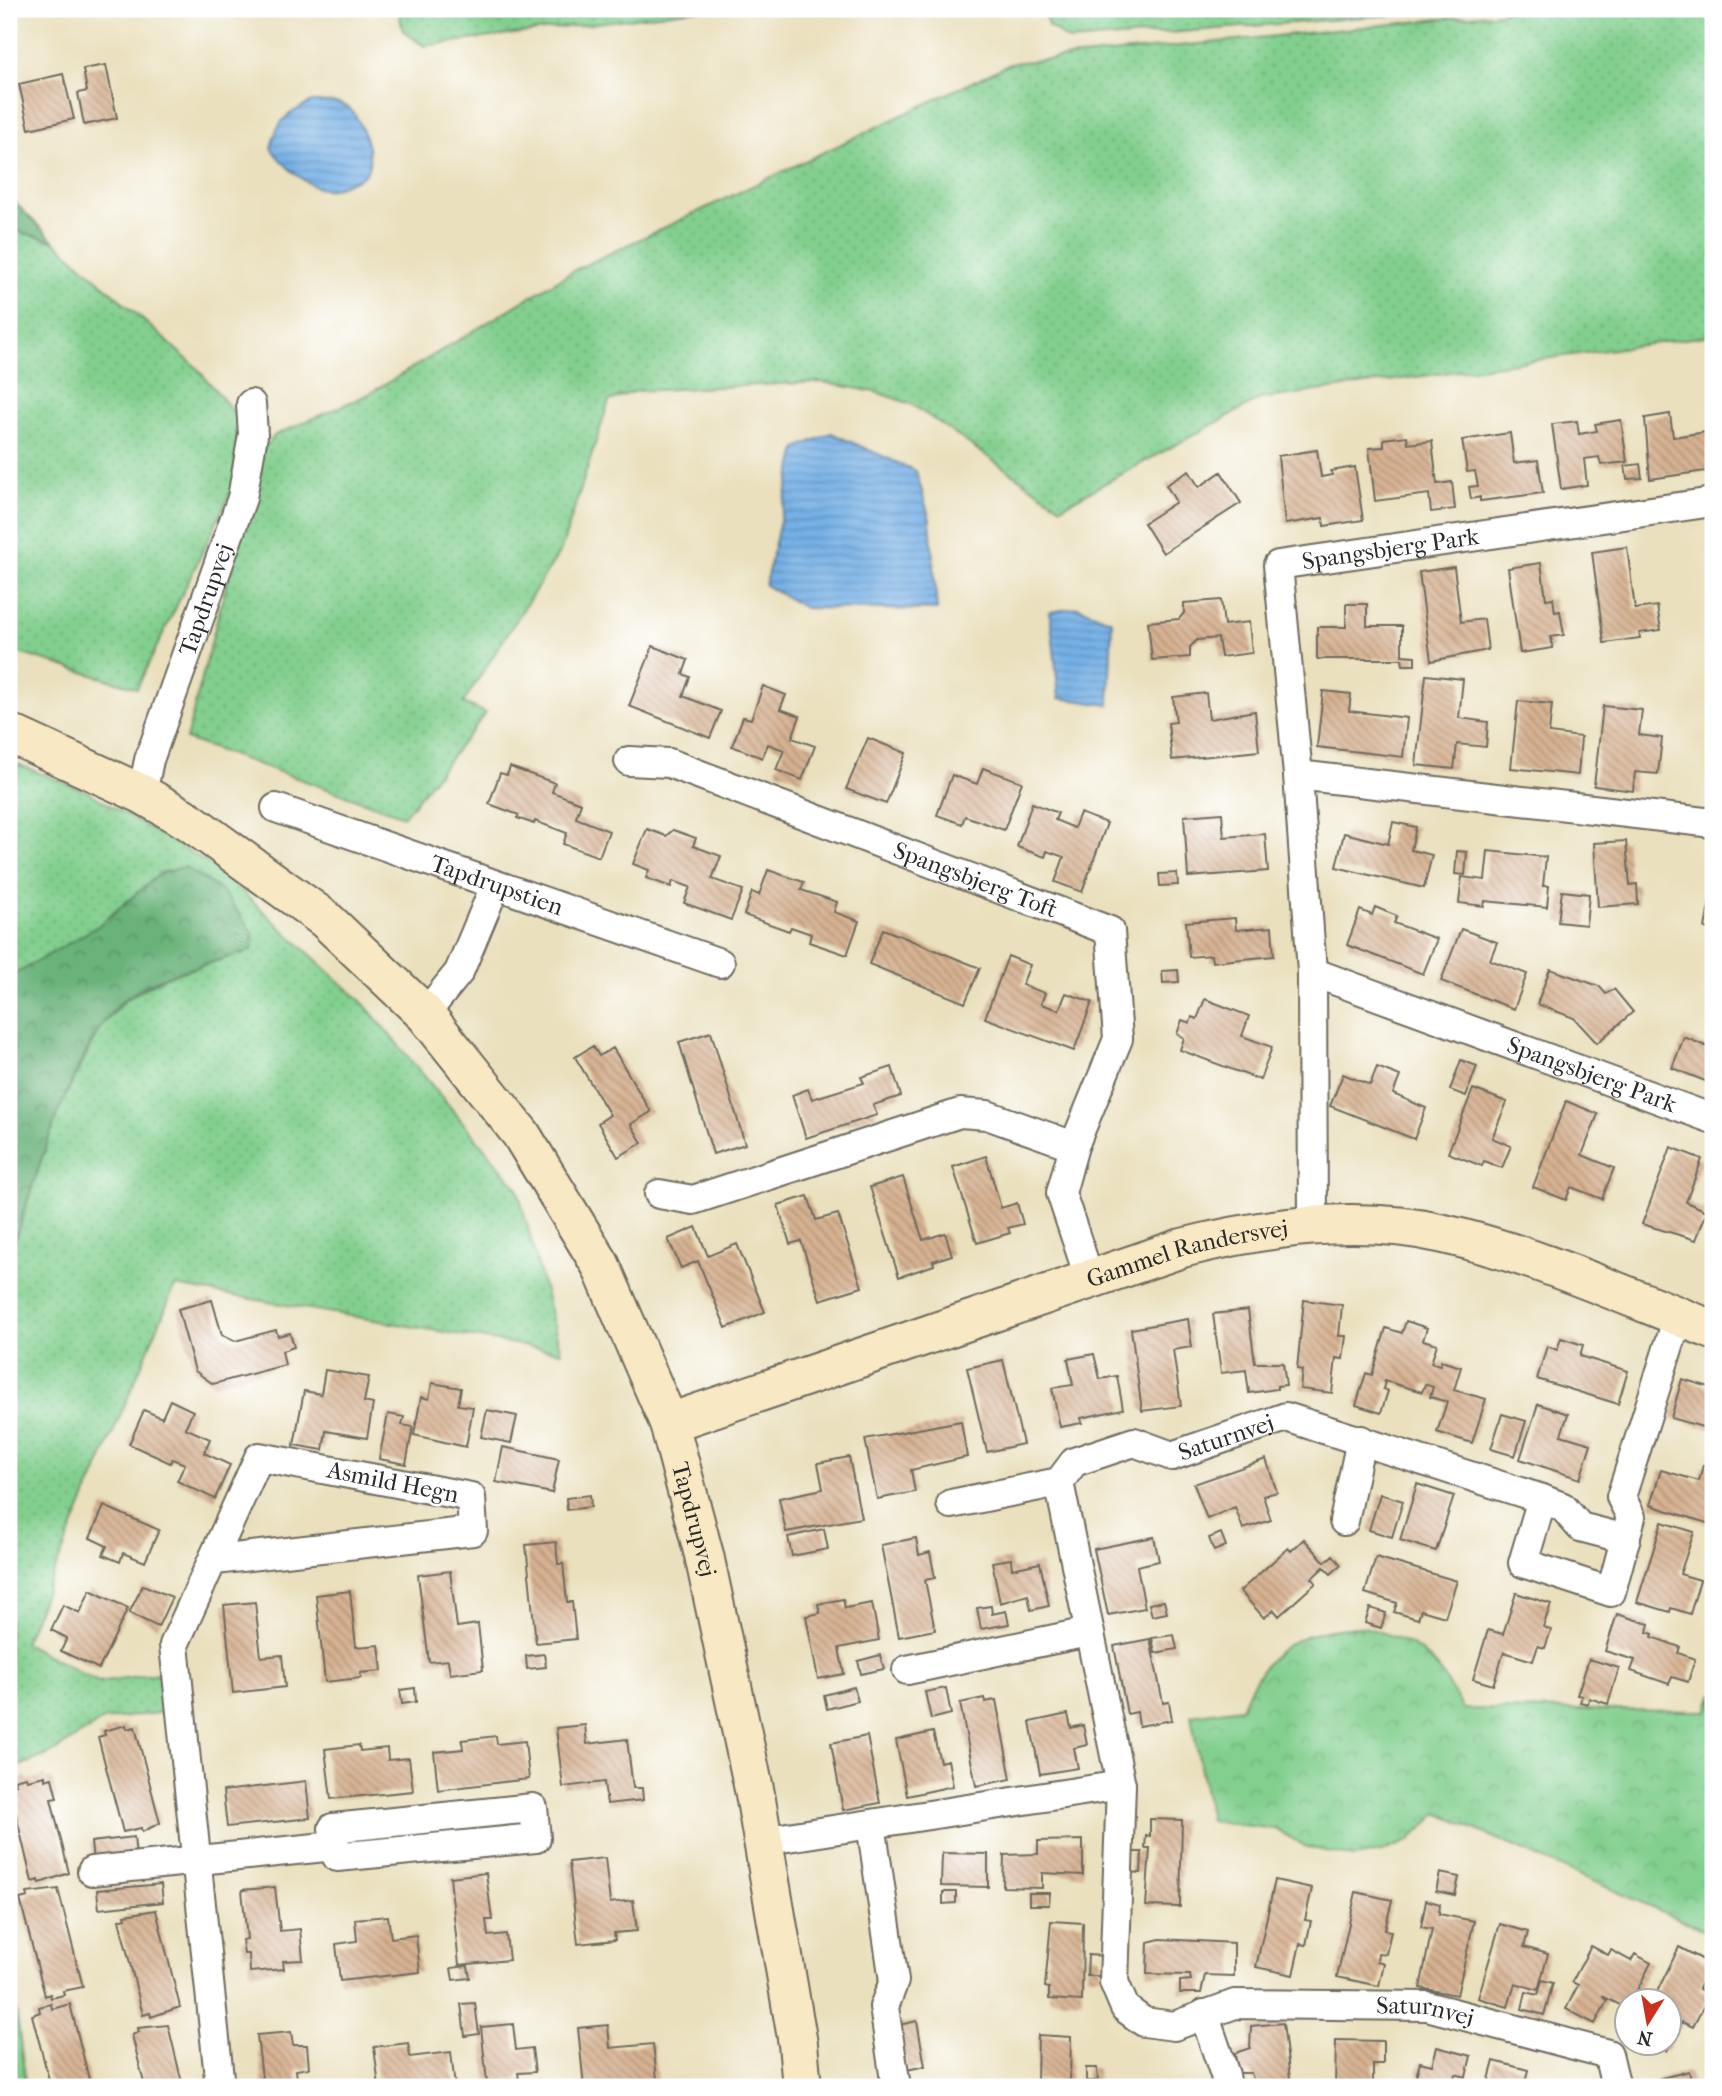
<svg xmlns="http://www.w3.org/2000/svg" width="1722" height="2096" font-family="'IM FELL French Canon',serif">
<style>
.grass{fill:url(#grass-dots);stroke:#567d5c;stroke-width:2}
.forest{fill:url(#forest-crowns);stroke:#4a6e52;stroke-width:2}
.park{fill:url(#park-crowns);stroke:#567d5c;stroke-width:2}
.water{fill:url(#water-rules);stroke:#506e88;stroke-width:2}
.building{fill:url(#building-back-hatch)}
.lines{fill:none;stroke-linecap:round;stroke-linejoin:round}
.street-casing{stroke:#6e6a5e;stroke-width:32}
.secondary-casing{stroke:#6e6a5e;stroke-width:42}
.street{stroke:#fff;stroke-width:28}
.secondary{stroke:#f8e8c3;stroke-width:38}
.labels{text-anchor:middle;stroke-width:5;stroke-linejoin:round;paint-order:stroke}
.street-label{font-size:24px;fill:#2b2b2b;stroke:#fff}
</style>
<defs>
<pattern id="grass-dots" width="8" height="8" patternUnits="userSpaceOnUse" patternTransform="scale(1.75)"><rect width="8" height="8" fill="#82cf8e"/><path d="M2 2h.1M6 6h.1" fill="none" stroke="#70b27b" stroke-width="1.8" stroke-linecap="round"/></pattern>
<pattern id="forest-crowns" width="20" height="18" patternUnits="userSpaceOnUse" patternTransform="scale(1.75)"><rect width="20" height="18" fill="#69b279"/><path d="M2 6a3 3 0 1 1 6 0M12 15a3 3 0 1 1 6 0" fill="none" stroke="#579163"/></pattern>
<pattern id="park-crowns" width="20" height="18" patternUnits="userSpaceOnUse" patternTransform="scale(1.75)"><rect width="20" height="18" fill="#82cf8e"/><path d="M2 6a3 3 0 1 1 6 0M12 15a3 3 0 1 1 6 0" fill="none" stroke="#70b27b"/></pattern>
<pattern id="water-rules" width="6" height="5" patternUnits="userSpaceOnUse" patternTransform="scale(1.75)"><rect width="6" height="5" fill="#75b0e6"/><path d="M0 2.5h6" fill="none" stroke="#608fbb"/></pattern>
<pattern id="building-back-hatch" width="6" height="6" patternUnits="userSpaceOnUse" patternTransform="scale(1.75)"><rect width="6" height="6" fill="#d7b292"/><path d="M-1 5l2 2M0 0l6 6M5-1l2 2" fill="none" stroke="#af9177"/></pattern>
</defs>
<rect width="100%" height="100%" fill="#fff"/>
<filter id="ink" filterUnits="userSpaceOnUse"><feTurbulence type="fractalNoise" baseFrequency=".0143" numOctaves="2"/><feDisplacementMap in="SourceGraphic" scale="14" xChannelSelector="R" yChannelSelector="G"/><feConvolveMatrix kernelMatrix="1 2 1 2 8 2 1 2 1" color-interpolation-filters="sRGB"/></filter>
<filter id="wash" filterUnits="userSpaceOnUse"><feTurbulence type="fractalNoise" baseFrequency=".00686" numOctaves="4" result="noise"/><feDisplacementMap in="SourceGraphic" scale="28" xChannelSelector="R" yChannelSelector="G"/><feGaussianBlur stdDeviation="1.57" result="paint"/><feColorMatrix in="noise" values="0 0 0 0 0 0 0 0 0 0 0 0 0 0 0 0 0 1.4 0 .05"/><feComposite in="paint" operator="in"/></filter>
<g filter="url(#wash)">
<rect width="100%" height="100%" fill="#eae0bd"/>
<path class="grass" d="M398,9H703L424,46L403,31Z
M1044,9H1462L1070,41L1048,26Z
M1509,9H1713V335L1260,399L1061,507L911,404L876,392L821,382L636,391L609,401L561,550L463,703L486,713L404,816L186,739L257,467L262,451L275,435L367,395L575,270L1012,63L1500,13Z
M9,229L54,241L197,368L238,417L234,486L137,688L9,650Z
M9,761L86,791L216,868L363,1003L517,1187L561,1352L175,1286L24,1643L98,1682L160,1673L166,1712L103,1720L50,1754L9,1770V1258L55,1118L99,1029L125,1000L166,977L252,950L223,892L185,867L161,873L98,926L9,978Z"/>
<path class="forest" d="M9,197L54,241L9,229Z
M185,867L223,892L253,933L252,950C213,963 167,971 132,994C76,1029 30,1195 9,1258V978L98,926L161,873Z"/>
<path class="park" d="M1364,1627C1424,1645 1432,1654 1463,1709L1707,1711L1713,1693V1934L1438,1813L1409,1841L1381,1852L1354,1857L1307,1847L1275,1829L1210,1821L1191,1715L1241,1708C1267,1646 1298,1629 1364,1627Z
M9,1956L26,2087H9Z"/>
<path class="water" d="M312,102C324,102 338,101 349,108C361,118 376,159 366,173C361,179 353,181 347,183C342,185 336,189 331,189C312,193 281,163 271,148C277,119 287,114 312,102Z
M831,433L916,471L930,520L937,610L805,608L765,585L797,448Z
M1078,607L1112,621L1109,705L1059,698L1050,612Z"/>
<g id="blocks">
<path class="building" d="M106,65L117,118L84,125L78,93L87,91L83,69Z
M63,74L74,119L29,129L19,84Z
M1670,414L1673,437L1713,431V470L1650,479L1645,418Z
M1621,420L1627,462L1601,465L1599,457L1584,459L1587,485L1561,489L1552,424L1577,421L1579,434L1597,431L1595,424Z
M1510,433L1514,463L1538,460L1543,493L1480,501V497L1471,499L1469,487L1478,486L1475,471L1467,472L1462,440Z
M1407,436L1408,444L1432,441L1437,484L1452,482L1455,509L1431,512L1429,494L1375,501L1369,448L1384,447V439Z
M1317,450L1321,477L1332,475L1331,471L1355,467L1363,520L1324,526L1323,518L1285,524L1278,456Z
M1640,464L1642,478L1627,479L1625,466Z
M1189,471L1199,487L1221,472L1241,503L1163,553L1144,523L1176,502L1166,485Z
M1627,547L1635,609L1657,606L1661,630L1639,633L1640,638L1604,643L1592,552Z
M1541,563L1546,599L1553,598L1555,612L1560,611L1564,635L1551,637L1553,648L1520,653L1508,568Z
M1454,567L1461,622L1484,619L1488,650L1431,661L1419,572Z
M1221,600L1224,625L1249,622L1252,653L1221,657L1218,638L1197,640L1190,647V657L1152,660L1148,622L1179,619L1184,613V603Z
M1346,604H1367V626H1402V655L1415,656V665H1403L1402,659H1317V627H1346Z
M653,646L688,660L683,674L690,677L683,696L721,711L710,738L629,706Z
M1426,675L1463,679L1459,718L1488,722L1486,747L1457,744L1454,769L1416,765Z
M763,686L786,695L780,709L800,716L792,738L815,746L802,780L776,770L784,750L768,744L762,758L732,746L743,717L751,719Z
M1323,691L1351,694L1349,711L1407,718L1403,757L1317,747Z
M1206,693L1209,719L1255,711L1259,751L1172,760L1168,723L1176,722L1173,697Z
M1518,701L1552,704L1549,733L1581,737L1578,775L1511,768Z
M1603,706L1642,710L1639,735L1662,738L1658,774L1635,772L1633,791L1594,786Z
M868,738L906,753L886,804L846,789Z
M510,767L555,783L552,792L581,803L576,818L609,831L599,857L563,844L567,833L535,821L534,824L517,818L519,815L489,804L500,773L507,775Z
M983,768L1022,782L1004,830L965,816L962,824L937,815L952,775L977,784Z
M1032,803L1058,813L1055,820L1074,828L1080,813L1107,823L1082,892L1055,882L1064,857L1047,851L1045,857L1017,847Z
M1222,813L1224,837L1265,834L1268,871L1188,877L1184,816Z
M1393,822L1416,827L1411,850L1432,855L1424,888L1336,867L1344,833L1388,844Z
M647,829L666,836L673,830L696,838L693,846L721,856L712,879L743,890L731,920L684,903L690,887L673,881L671,887L646,878L649,870L633,864Z
M1626,841L1630,885L1637,884L1638,904L1598,907L1594,843Z
M1457,851L1467,852L1465,875L1455,874Z
M1488,851L1546,857L1543,886H1549L1547,907L1485,901L1484,906L1459,903L1462,877L1485,880Z
M768,870L804,882L801,890L837,902L834,912L859,921L847,955L809,942L811,934L791,927L789,931L744,915L752,892L759,895Z
M1177,873L1178,885L1160,886L1159,874Z
M1712,888H1713V930L1705,928Z
M1562,891L1589,894L1586,925L1558,922Z
M1375,907L1397,916L1394,923L1437,939L1423,974L1347,945L1360,910L1372,915Z
M1235,918L1236,930L1272,927L1274,956L1212,962L1211,955L1189,957L1186,922Z
M883,929L980,968L965,1003L869,964Z
M1461,929L1497,942L1490,960L1527,974L1514,1009L1441,981Z
M1008,956L1030,965L1022,985L1045,993L1041,1004L1059,1010L1066,993L1092,1002L1074,1051L985,1018Z
M1550,969L1599,986L1606,994L1614,989L1633,1012L1597,1043L1574,1018L1537,1004Z
M1178,970L1179,982L1163,983L1162,971Z
M1205,999L1249,1016L1242,1036L1272,1047L1260,1080L1180,1050L1184,1038L1177,1034L1182,1020L1190,1023L1192,1017L1197,1019Z
M711,1032L745,1144L713,1154L679,1042Z
M1684,1037L1713,1049V1084L1672,1068Z
M593,1046L599,1056L613,1048L651,1112L631,1124L642,1143L618,1157L598,1123L610,1115L575,1057Z
M1461,1060L1477,1066L1466,1096L1450,1090Z
M892,1067L901,1096L873,1105L877,1115L806,1138L792,1095L808,1089L812,1099L864,1083L861,1077Z
M1377,1067L1400,1076L1393,1094L1426,1108L1414,1139L1330,1106L1343,1074L1370,1085Z
M1473,1089L1507,1102L1492,1138L1511,1146L1502,1168L1484,1161L1482,1166L1448,1153Z
M1566,1101L1598,1114L1582,1155L1614,1168L1602,1199L1571,1187L1566,1200L1533,1187Z
M1671,1147L1702,1159L1686,1202L1707,1211L1696,1240L1642,1224Z
M986,1156L1001,1208L1017,1203L1023,1224L1008,1228L1010,1233L977,1243L953,1167Z
M903,1177L923,1240L945,1233L952,1255L933,1261L934,1265L899,1277L870,1187Z
M808,1196L816,1220L838,1214L862,1287L820,1300L801,1241L790,1244L778,1205Z
M696,1227L708,1256L737,1244L765,1312L726,1328L698,1261L681,1268L668,1239Z
M212,1300L222,1335L235,1341L276,1330L278,1336L290,1333L294,1347L282,1351L285,1365L213,1384L195,1371L178,1309Z
M1304,1300L1342,1305L1339,1336H1346L1343,1359L1336,1358L1332,1393L1300,1389L1302,1370L1297,1369Z
M1248,1310L1255,1363H1283L1286,1385L1277,1386V1389L1249,1393L1246,1370L1221,1373L1213,1314Z
M1188,1319L1192,1347L1173,1350L1181,1406L1142,1411L1131,1329Z
M1406,1321L1427,1328L1423,1340L1437,1344L1431,1363L1440,1365L1441,1361L1461,1367L1454,1390L1486,1399L1472,1443L1437,1432L1447,1402L1430,1397L1433,1387L1425,1384L1422,1392L1385,1381L1383,1389L1388,1391L1381,1413L1356,1405L1366,1373L1372,1375L1386,1328L1402,1333Z
M1561,1338L1583,1345L1580,1356L1628,1371L1618,1404L1537,1379L1547,1346L1557,1350Z
M1094,1354L1100,1379L1117,1376L1123,1409L1081,1418L1082,1423L1060,1427L1052,1388L1073,1385L1068,1359Z
M1003,1360L1023,1444L987,1452L967,1368Z
M325,1370L369,1377L364,1402L373,1404L367,1438L326,1431L323,1450L294,1445L304,1391L321,1394Z
M1682,1379L1713,1388V1430L1671,1418Z
M432,1383L461,1388L458,1405L473,1407L466,1447L414,1435L421,1397L429,1399Z
M170,1400L193,1411L185,1428L210,1439L204,1453L230,1465L215,1499L177,1481L185,1464L172,1459L170,1463L129,1444L144,1410L162,1418Z
M1538,1404L1568,1414L1561,1435L1591,1444L1580,1479L1520,1459Z
M487,1410L517,1416L511,1443L481,1437Z
M388,1414L404,1417L402,1425L413,1427L406,1464L379,1459Z
M1502,1414L1526,1421L1515,1456L1491,1449Z
M961,1421L967,1457L911,1470L915,1492L877,1499L865,1439Z
M503,1447L559,1459L552,1493L496,1482Z
M849,1457L861,1518L786,1532L779,1498L823,1489L818,1463Z
M1266,1459L1277,1492L1263,1496L1271,1520L1243,1529L1235,1507L1207,1519L1194,1484Z
M1703,1465L1713,1468V1525L1650,1505L1661,1470L1699,1481Z
M1417,1484L1454,1496L1436,1551L1400,1540Z
M1380,1494L1403,1501L1392,1537L1369,1530Z
M590,1495L591,1507L567,1510L566,1498Z
M104,1506L159,1530L145,1562L123,1553L120,1562L103,1555L107,1546L90,1538Z
M1662,1522L1694,1532L1680,1574L1700,1580L1690,1614L1671,1608L1670,1612L1637,1602Z
M824,1529L828,1549L792,1556L788,1537Z
M1221,1533L1226,1546L1214,1551L1209,1538Z
M1154,1537L1159,1561L1137,1566L1145,1608L1108,1615L1094,1549Z
M916,1538L919,1555L930,1552L935,1578L925,1580L935,1630L899,1637L881,1545Z
M1304,1539L1325,1562L1333,1555L1341,1565L1331,1574L1324,1567L1312,1578L1316,1583L1279,1616L1274,1610L1264,1618L1240,1591L1288,1548L1291,1551Z
M556,1542L558,1564H563L567,1602H572L576,1639L536,1643L526,1545Z
M1376,1557L1457,1581L1445,1617L1421,1610L1418,1619L1394,1612L1397,1603L1365,1593Z
M1011,1559L1012,1569L1040,1563L1049,1606L1031,1610L1028,1595L1000,1603L992,1562Z
M450,1571L457,1627L478,1624L483,1670L450,1674L448,1660L429,1662L418,1575Z
M143,1585L172,1597L158,1627L129,1613Z
M90,1590L128,1608L99,1669L61,1651L67,1638L51,1630L63,1605L80,1613Z
M350,1591L356,1647L379,1645L382,1671L360,1673L361,1678L325,1682L316,1595Z
M1516,1593L1551,1604L1543,1627L1551,1630L1545,1648L1538,1646L1533,1661L1504,1652L1493,1685L1473,1679L1488,1630L1503,1634Z
M843,1599L845,1608L872,1603L879,1640L839,1648L844,1674L818,1679L806,1616L820,1613L818,1604Z
M1164,1601L1167,1613L1152,1616L1149,1604Z
M255,1602L261,1657L282,1655L285,1687L233,1693L224,1605Z
M991,1606L992,1614L1006,1611L1009,1624L981,1629L977,1608Z
M1370,1608L1386,1613L1381,1628L1365,1623Z
M1617,1614L1649,1624L1647,1632L1653,1634L1652,1637L1680,1647L1678,1653L1695,1659L1688,1682L1672,1677L1669,1684L1631,1671L1635,1660L1605,1651Z
M1174,1635L1177,1649L1155,1653L1152,1638Z
M1150,1639L1163,1703L1169,1702L1172,1720L1139,1726L1137,1712L1127,1714L1114,1646Z
M544,1654L546,1667L527,1669L526,1656Z
M880,1655L884,1669L861,1674L858,1661Z
M1589,1659L1619,1668L1608,1704L1589,1698L1588,1704L1580,1702L1582,1696L1577,1695Z
M854,1687L858,1701L827,1709L824,1695Z
M415,1688L416,1702L402,1704L400,1690Z
M946,1688L951,1714L931,1719L925,1692Z
M984,1698L985,1702L996,1700L1011,1779L976,1786L960,1703Z
M1068,1714L1071,1728L1083,1725L1087,1745L1074,1748L1078,1768L1040,1774L1030,1722Z
M126,1725L127,1729L135,1727L160,1823L142,1832L141,1828L123,1832L98,1737L105,1735L104,1731Z
M585,1725L587,1744L627,1739L633,1788H642L643,1800L607,1804L604,1782L563,1787L556,1728Z
M933,1732L940,1762L948,1760L953,1786L907,1796L896,1740Z
M496,1736L497,1744L525,1741L529,1779L438,1790L434,1752L463,1749L462,1740Z
M867,1736L880,1803L843,1810L831,1743Z
M359,1745L360,1751L387,1748L388,1760L409,1758L413,1791L331,1799L325,1749Z
M45,1776V1780L52,1778L57,1798L51,1799L69,1873L40,1883L39,1880L32,1882L9,1785L16,1784L14,1780L26,1777L27,1780Z
M306,1781L310,1818L227,1827L223,1791Z
M1150,1819L1182,1820L1180,1907L1146,1906L1150,1848H1145L1146,1835L1150,1836Z
M134,1837L136,1856L93,1861L91,1842Z
M1083,1840V1875L1042,1873V1888L1003,1887L1004,1855L1038,1854V1841Z
M1131,1852H1142L1141,1873L1130,1872Z
M942,1853L988,1854V1887L941,1886Z
M605,1858L610,1903L633,1900L637,1931L614,1933L615,1940L578,1944L569,1862Z
M486,1873L492,1920H486L488,1936L506,1934L509,1960L459,1965L450,1877Z
M1440,1873L1459,1877L1455,1895L1436,1891Z
M1275,1880L1312,1888L1305,1920L1311,1921L1306,1945L1300,1944L1293,1975L1256,1967Z
M161,1884L163,1902L99,1909L97,1890Z
M275,1887L280,1931L300,1929L303,1960L283,1961L284,1969L250,1972L249,1954H244L242,1940L247,1939L242,1890Z
M58,1889L83,1987L63,1991L64,1995L51,1998L50,1994L45,1996L20,1899L28,1897L27,1893Z
M943,1892H956V1903L943,1904Z
M1356,1892L1392,1900L1385,1930L1391,1931L1386,1954L1378,1953L1377,1961L1384,1963L1379,1986L1337,1977Z
M1029,1893H1050L1049,1905H1029Z
M1426,1900L1440,1904L1439,1914L1474,1921L1457,1995L1420,1988L1432,1929L1421,1927Z
M156,1910L180,2007L151,2017L150,2013L143,2015L119,1920L126,1918L125,1915Z
M388,1916L391,1938L416,1935L420,1972L340,1981L336,1944L357,1941L355,1919Z
M1051,1921L1083,1923L1082,2001L1049,1999V1988L1045,1987Z
M1500,1924L1528,1932L1524,1947L1548,1954L1538,1990L1515,1983L1508,2007L1478,1998Z
M1160,1939L1234,1943V1976L1205,1975L1201,1993H1180V1981L1191,1980L1190,1975L1147,1974L1148,1942Z
M1591,1946L1608,1955L1611,1950L1631,1961L1635,1954L1651,1963L1631,2002H1628V2009L1602,1996L1607,2001L1595,2024L1566,2009L1578,1985L1572,1982Z
M1679,1947L1711,1964L1699,1989L1710,1994L1693,2027L1682,2022L1667,2051L1652,2044H1670V2002H1652Z
M1088,1955L1101,1956L1100,1976H1087Z
M468,1966L470,1978L453,1980L451,1968Z
M1542,1980L1553,1983L1544,2015L1522,2009L1526,1992L1538,1995Z
M475,2003L479,2034L465,2036L461,2004Z
M51,2004L52,2009L70,2004L91,2087H51L32,2015L40,2012L39,2007Z
M917,2021L925,2066L907,2070L899,2025Z
M1283,2023L1291,2087H1256L1251,2073H1237L1235,2053L1250,2048L1251,2026Z
M513,2024L516,2050L532,2048L535,2072L518,2073L519,2079L487,2082L481,2027Z
M168,2025L183,2087H145L132,2035L139,2032L138,2028Z
M608,2025L610,2048L653,2044L658,2087H622V2085L584,2087L578,2028Z
M291,2032L293,2045H307L309,2068L296,2070L298,2087H263L257,2035Z
M1038,2035L1071,2037L1070,2082L1037,2080Z
M1336,2040L1383,2041V2064H1373V2087H1335Z
M408,2043L410,2057L451,2052L455,2087H379L374,2047Z
M1437,2047L1471,2056L1466,2077L1455,2074L1452,2087H1413L1420,2062L1432,2065Z
M1494,2061L1528,2070L1524,2087H1487Z
M1086,2068H1097L1098,2081H1086Z
M1689,2071L1693,2087H1660L1658,2079Z"/>
</g>
</g>
<g filter="url(#ink)">
<use href="#blocks" fill-opacity="0" stroke="#6e6a5e" stroke-width="2"/>
<g class="lines">
<defs>
<g id="street">
<path id="s1" d="M629,761L669,763L1110,931L1118,1039L1074,1146"/>
<path d="M1298,775L1713,823"/>
<path id="s2" d="M142,794L149,760L242,498L253,435L251,404"/>
<path id="s3" d="M276,808L720,963"/>
<path id="s4" d="M1312,972L1713,1119"/>
<path d="M425,1014L459,972L495,886"/>
<path d="M659,1194L693,1200L960,1113L987,1115L1074,1146L1061,1193L1090,1280"/>
<path id="s5" d="M1313,1225L1312,972L1298,775L1278,565L1713,502"/>
<path id="s6" d="M1059,1482L1121,1785L1114,1982L1125,2008L1144,2022L1174,2026L1235,2004L1427,2006L1608,2054L1616,2087"/>
<path d="M1542,1499L1523,1563L1611,1592L1631,1517L1621,1497L1678,1317"/>
<path id="s7" d="M951,1504L1059,1482L1074,1462L1134,1442L1172,1456L1286,1417L1542,1499L1563,1507L1580,1527L1626,1539"/>
<path d="M1344,1521L1361,1440"/>
<path d="M215,1560L473,1531L471,1497L259,1457L174,1645L220,2087"/>
<path d="M907,1670L1088,1632"/>
<path d="M871,1824L894,1981L884,2007L896,2087"/>
<path d="M762,1841L1121,1785"/>
<path d="M92,1871L335,1846L333,1828L533,1808L536,1838L337,1857L335,1846"/>
<path d="M1204,2014L1225,2075L1227,2087"/>
</g>
<g id="secondary">
<path id="s8" d="M9,733L142,794L189,821L325,919L425,1014L521,1134L600,1264L669,1423L704,1555L755,1794L798,2044L802,2087"/>
<path id="s9" d="M669,1423L1182,1248C1266,1227 1357,1214 1444,1234C1536,1255 1625,1296 1713,1330"/>
</g>
</defs>
<use href="#street" class="street-casing"/>
<use href="#secondary" class="secondary-casing"/>
<use href="#street" class="street"/>
<use href="#secondary" class="secondary"/>
</g>
</g>
<g class="labels">
<g class="street-label">
<text dy="8" stroke="none"><textPath href="#s5" startOffset="775">Spangsbjerg Park</textPath></text>
<text dy="8" stroke="none"><textPath href="#s2" startOffset="205">Tapdrupvej</textPath></text>
<text dy="8" stroke="none"><textPath href="#s1" startOffset="368">Spangsbjerg Toft</textPath></text>
<text dy="8" stroke="none"><textPath href="#s3" startOffset="234">Tapdrupstien</textPath></text>
<text dy="8" stroke="none"><textPath href="#s4" startOffset="298">Spangsbjerg Park</textPath></text>
<text dy="8" stroke="none"><textPath href="#s9" startOffset="546">Gammel Randersvej</textPath></text>
<text dy="8" stroke="none"><textPath href="#s7" startOffset="296">Saturnvej</textPath></text>
<text transform="translate(393 1482) rotate(11)" y="8">Asmild Hegn</text>
<text dy="8" stroke="none"><textPath href="#s8" startOffset="1085">Tapdrupvej</textPath></text>
<text dy="8" stroke="none"><textPath href="#s6" startOffset="844">Saturnvej</textPath></text>
</g>
</g>
<rect width="1722" height="2096" fill="none" stroke="#fff" stroke-width="35"/>
<g transform="translate(1648 2022) rotate(191)"><circle r="33" fill="#ffffff" stroke="#aaaaaa" stroke-width="2"/>
<path d="M0-5L12 26L0 18L-12 26Z" fill="#c8321e"/>
<text y="-10" font-size="19" font-weight="bold" text-anchor="middle" fill="#2b2b2b">N</text>
</g>
</svg>
